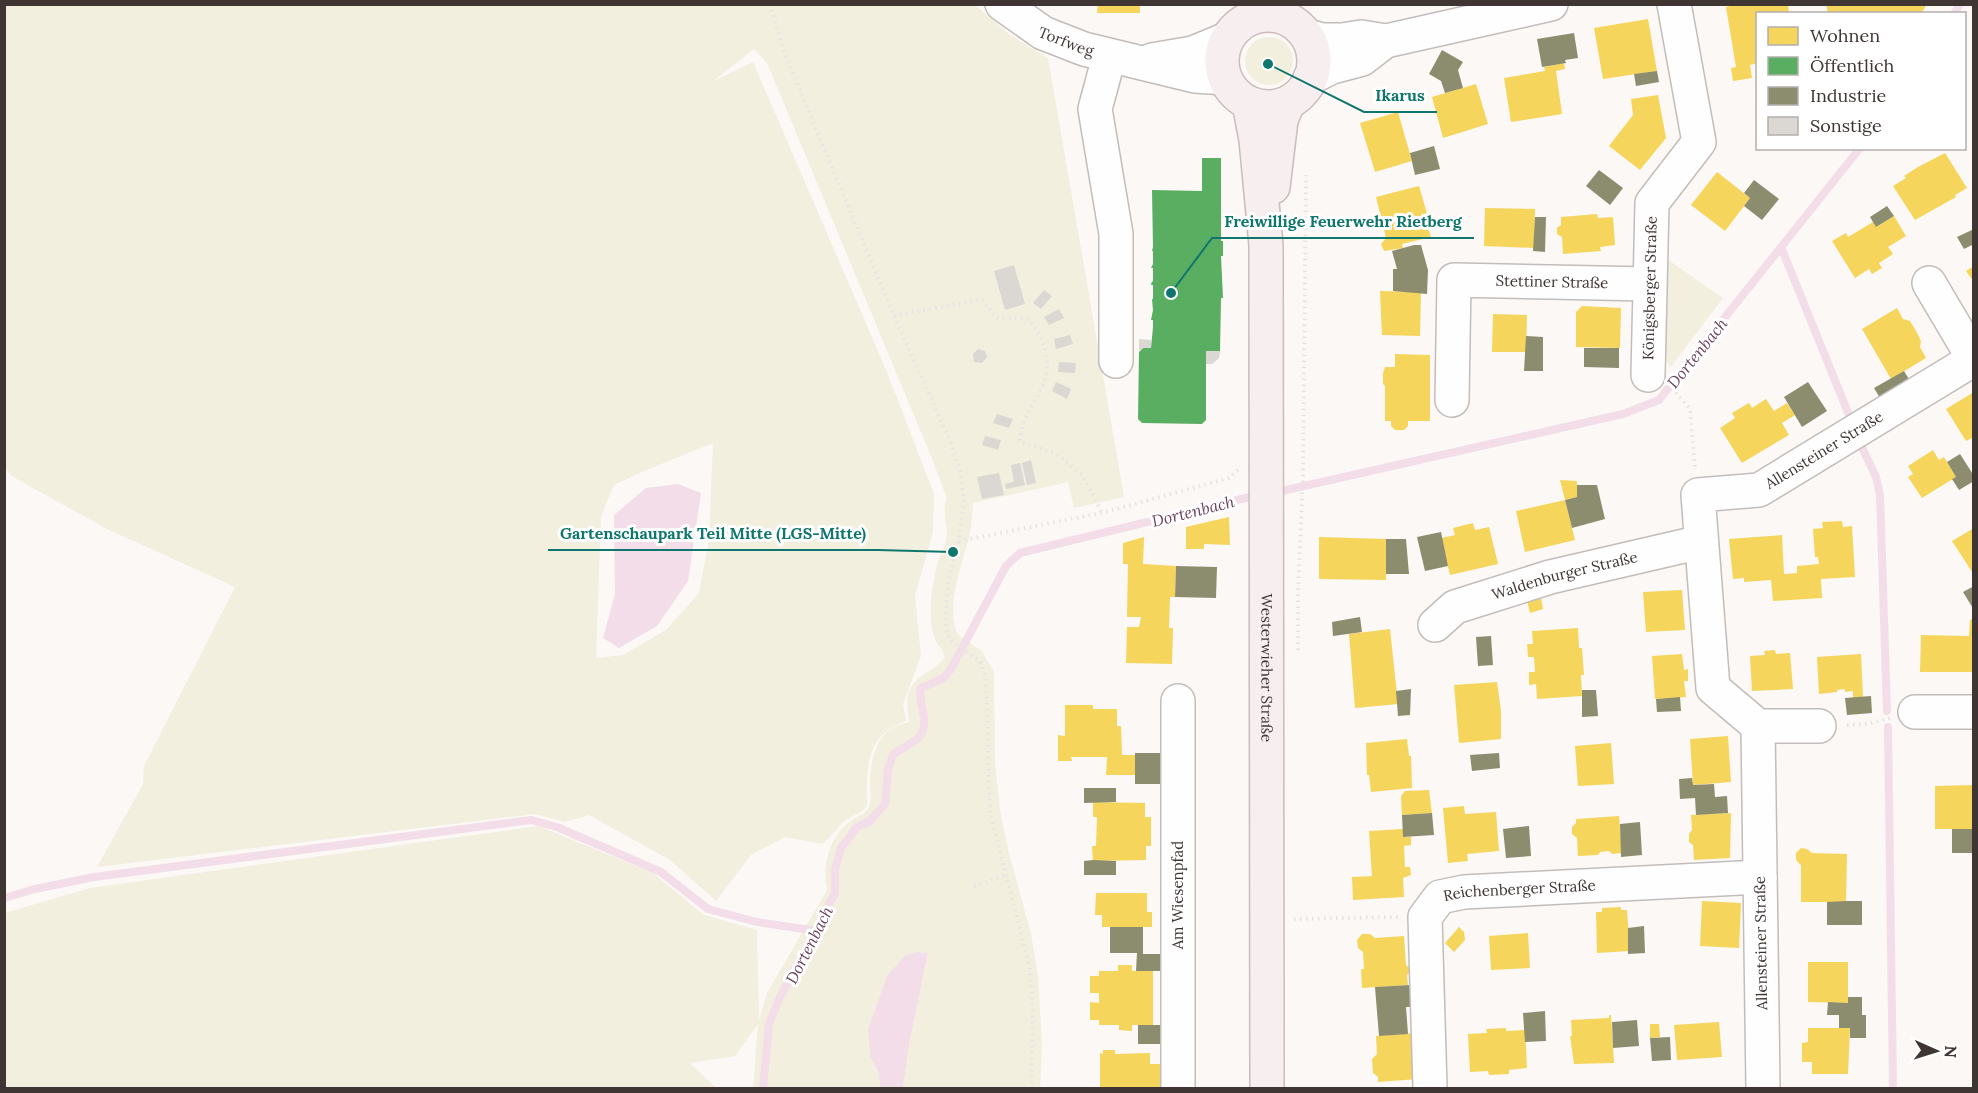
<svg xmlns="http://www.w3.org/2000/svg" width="1978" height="1093" font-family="Lora,serif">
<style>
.green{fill:#f2efde;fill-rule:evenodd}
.water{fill:#f3dde9}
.homes{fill:#f6d55c}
.public{fill:#5aae61}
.industry{fill:#8c8c6e}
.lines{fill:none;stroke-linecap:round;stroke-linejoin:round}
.stream{stroke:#f3dde9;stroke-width:8}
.building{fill:#dbd7d3}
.minor-casing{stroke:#c2bdba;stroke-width:36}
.major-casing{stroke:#cbbbbc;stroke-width:36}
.path{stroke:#e6e4e3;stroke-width:4;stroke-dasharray:1.5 4.5;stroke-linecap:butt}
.minor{stroke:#fefefe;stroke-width:33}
.major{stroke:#f7efef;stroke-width:33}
.labels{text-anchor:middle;stroke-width:6;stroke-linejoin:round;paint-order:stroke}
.street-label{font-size:15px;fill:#3f3633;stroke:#fff}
.water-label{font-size:16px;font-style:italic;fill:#6d435e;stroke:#fff}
.leader{fill:none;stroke:#0f766e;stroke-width:2}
.callout-dot{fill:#0f766e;stroke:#fff;stroke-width:2}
.callout-label{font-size:16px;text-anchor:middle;font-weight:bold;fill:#0f766e;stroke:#fff;stroke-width:6;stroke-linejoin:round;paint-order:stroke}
</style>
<rect width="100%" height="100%" fill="#fbf8f6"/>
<path class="green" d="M5,5H975L1010,35L1048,58L1124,497L1074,508L1068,482L973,503C972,515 972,529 968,541C961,567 945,609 958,635L982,651L994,672L995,762L1000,810L1009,853L1031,934L1038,976L1042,1044L1040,1088H903L909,1045L928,954L918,952L887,976L868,1029L870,1055L879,1073L880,1088H753L758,1024L735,1056L690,1063L716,1088H5V913L90,888L539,826L653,873L704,915L757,930L759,1020L767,993L827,890C822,864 829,836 852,820C859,815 866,815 869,806C872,799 870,790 870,783C870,765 875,738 892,728C897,725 904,724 909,722C906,699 905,686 927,672C934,668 941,664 945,657C943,649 936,644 934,637C927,615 932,584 938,562C940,555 945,548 946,540C949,526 941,511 947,499L933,461L767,63L754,49L712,82L753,62L887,372L934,494L933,532L915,596L921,656L903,704L906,721C874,732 867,754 867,786C866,792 868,799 867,805C863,813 851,816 845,821C837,828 831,837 822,844L785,837L751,855L716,901L670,860L589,815L565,822L534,814L97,867L143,784L144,766L235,587L107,529L13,477L5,469ZM713,443L709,539L699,593L666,630L623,655L596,658L601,516L614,485L644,471Z
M1245 61a24 24 0 1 1 48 0a24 24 0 1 1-48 0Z
M1664,257L1723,298L1670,368L1663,353Z"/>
<path class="water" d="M678,484L701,493L688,581L657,626L619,648L603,638L615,594L614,515L646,488Z
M918,952L928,953L909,1045L903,1088H880L879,1073L870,1056L868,1029L887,976L905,956Z"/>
<path class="homes" d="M1098,4H1140V13H1097Z
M1738,4H1788L1789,14H1758V63L1750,65L1752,78L1733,81L1731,68L1736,67L1726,7Z
M1826,4H1927L1921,14H1828Z
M1648,19L1657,71L1603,79L1594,28Z
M1564,63L1565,69L1556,71L1562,114L1511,122L1504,78L1545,71L1544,67Z
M1476,84L1488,124L1443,138L1432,97Z
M1658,95L1666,138L1640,170L1609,146L1633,115L1631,99Z
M1398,112L1412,161L1375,172L1360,123Z
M1945,153L1967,188L1955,195L1956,197L1915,220L1893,186L1906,178L1904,176L1918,167Z
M1717,172L1750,198L1725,231L1691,205Z
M1419,186L1428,217L1427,224L1431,237L1402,244L1403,248L1384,251L1381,244L1386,238L1376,197Z
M1485,208L1535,209L1534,248L1484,246Z
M1597,214L1598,218L1613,217L1615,245L1600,247L1601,251L1563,254L1562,237L1557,234V228L1561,225V217Z
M1894,216L1906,236L1888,247L1893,254L1879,263L1882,268L1872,274L1869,269L1855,278L1832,241L1846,233L1848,237L1873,222L1876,227Z
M1974,266V282L1966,271Z
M1380,291L1421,292L1420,336L1382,335Z
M1582,306L1621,308L1620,348L1576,347V312Z
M1897,308L1903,319L1910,321L1916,331L1921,341L1920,347L1926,358L1891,379L1862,329Z
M1493,314L1527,315L1526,352H1492Z
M1395,354L1430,355V421H1408V426L1404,430H1395L1391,426V421H1385V386L1383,384V373L1385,367H1395Z
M1974,392V437L1966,441L1946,409Z
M1766,399L1774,411L1787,403L1795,415L1782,423L1789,435L1742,463L1720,428L1735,418L1732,413L1749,403L1752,408Z
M1933,450L1939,460L1944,457L1956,477L1922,498L1908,477L1913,474L1908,466Z
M1560,480L1577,481V497L1565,500L1575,540L1525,552L1516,511L1565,500Z
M1229,517L1230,545L1204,544V549H1186V527Z
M1842,521L1843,527L1852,526L1855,577L1821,579L1822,598L1773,601L1771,580L1744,582V578L1733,579L1729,539L1782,535L1784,574L1797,573V566L1819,564L1818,557H1815L1813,529L1823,528L1822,522Z
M1473,523L1475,530L1489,527L1498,564L1450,575L1441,538L1455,535L1453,528Z
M1974,528V575L1952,541Z
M1144,537L1143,564L1176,566L1175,597H1170L1169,628H1173L1172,664L1126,663L1127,627H1139L1141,617H1127L1128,564H1123V543Z
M1319,537L1386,539V580L1319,579Z
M1682,590L1685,630L1646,632L1643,592Z
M1541,598L1543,609L1530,613L1527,601Z
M1974,618L1973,672H1920L1921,635L1969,636L1970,620Z
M1578,628L1579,648H1582L1584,675H1581L1582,696L1537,699L1536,684L1529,685V672H1535L1534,657H1528L1527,644H1533L1532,631Z
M1390,629L1398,704L1355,708L1349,634Z
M1775,650L1776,654L1790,653L1793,689L1752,691L1750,656L1765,655L1764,651Z
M1682,654L1684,670L1688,669V681H1684L1686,697L1655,699L1652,656Z
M1861,654L1863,697L1853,698V691L1845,692V689L1837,690V692L1819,694L1817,657Z
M1497,682L1501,711V739L1459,743L1454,685Z
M1065,705H1093V709H1117V726H1121L1122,755H1135V775H1106L1107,757H1071L1072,761H1058V735L1065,736Z
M1728,736L1731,782L1693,785L1690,739Z
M1407,739L1409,756H1411L1412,788L1371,792L1369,775H1367L1366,743Z
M1611,743L1614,784L1578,786L1575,746Z
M1974,785V829H1935V786Z
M1429,790L1432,813L1402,815L1401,796L1405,791Z
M1093,802L1145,803V817H1151V846H1146V860L1093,861L1092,846H1096L1097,817H1093Z
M1464,806L1465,814L1496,812L1499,851L1467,854L1468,861L1448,863L1443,808Z
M1731,813L1730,858L1694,860L1693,845L1689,842V834L1692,830L1691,815Z
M1619,816L1622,853L1612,854L1609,851L1600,852L1598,855L1578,856L1577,838L1572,834V827L1576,823V819Z
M1403,829V837H1411V845L1404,846L1405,867H1410L1411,875L1403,878L1404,897L1353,900L1352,877L1372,876L1369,831Z
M1801,848L1807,849L1812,853L1847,854L1846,902H1801V865L1796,860V853Z
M1096,893H1147V912H1152V927H1102V915H1095Z
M1702,901L1741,903L1739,948L1700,946Z
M1621,907V910H1627L1630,951L1597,953L1596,912H1602V908Z
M1459,927L1464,932L1465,940L1454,952L1445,943Z
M1528,933L1530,968L1491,970L1489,936Z
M1362,934H1370L1375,938L1404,936L1406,965L1411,969L1407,975L1408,985L1362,988L1361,969H1364L1363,952L1358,948L1357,940Z
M1808,962H1848V1003L1808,1002Z
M1118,965H1132V971H1153V1025H1132V1031L1119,1030V1025H1099V1020H1090V1002L1099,1003V993H1090V976H1099V971H1118Z
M1609,1015H1611L1614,1063L1574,1064L1570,1036H1572L1571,1020L1609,1018Z
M1719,1022L1722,1057L1677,1060L1674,1025Z
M1650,1024H1659L1660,1037L1650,1038Z
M1506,1028V1031L1525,1030L1527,1068L1509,1070V1074L1489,1075L1488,1071L1470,1072L1468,1034L1487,1033L1486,1029Z
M1808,1028H1850L1848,1074H1812V1062H1802V1043L1808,1042Z
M1415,1033L1418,1079L1378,1082V1077L1373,1073L1372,1059L1377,1054L1376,1036Z
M1103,1050H1115V1054L1150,1053V1064H1162V1088H1100V1053L1103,1054Z"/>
<path class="public" d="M1202,158H1221V241H1223V256H1221L1223,298H1221L1220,351H1206V420L1202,424L1142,423L1138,419L1139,352L1143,348H1151L1153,327V320H1151L1153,310L1152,299H1153V285H1151L1152,281L1153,282V268H1151L1153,264V251H1152L1153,247L1152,190L1202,191Z"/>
<path class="industry" d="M1574,33L1578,58L1565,60L1566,63L1542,67L1537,39Z
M1442,50L1463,62L1458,70L1463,88L1445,93L1441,81L1429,74Z
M1657,71L1659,82L1636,86L1634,74Z
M1434,146L1440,169L1415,175L1410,153Z
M1599,170L1623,188L1610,205L1586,186Z
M1754,180L1779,199L1762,220L1744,206L1750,198L1744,193Z
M1887,206L1894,216L1876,227L1870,217Z
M1535,217H1546L1545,252L1533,251Z
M1974,229V244L1964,249L1957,237Z
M1414,245H1421L1428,270L1427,294L1393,291V269H1397L1392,251Z
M1526,336L1543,337V371H1524Z
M1584,348H1619V368L1584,367Z
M1904,371L1910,381L1880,398L1874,388Z
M1808,382L1827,411L1802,427L1784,397Z
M1960,454L1974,476V481L1959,490L1952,479L1956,477L1947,462Z
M1577,485H1597L1605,519L1572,528L1565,500L1577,497Z
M1441,532L1448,566L1425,571L1417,537Z
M1386,539H1406L1409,574H1386Z
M1176,566L1217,567L1216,598L1175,597Z
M1974,586V610L1963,592Z
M1360,617L1362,632L1333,636L1332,622Z
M1491,636L1493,665L1478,666L1476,637Z
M1411,689L1410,715L1398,716L1396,691Z
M1582,690H1596L1598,716L1582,717Z
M1871,696L1872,713L1847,715L1845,698Z
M1680,697L1681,711L1657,712L1656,699Z
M1135,753H1166V784H1135Z
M1499,753L1500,768L1472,771L1470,755Z
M1692,778L1693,785L1714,784L1715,797L1727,796L1728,813L1696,815L1695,798L1680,799L1679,779Z
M1084,788H1116V802L1084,803Z
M1432,813L1434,835L1403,837L1402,815Z
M1640,822L1642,855L1621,857L1620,824Z
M1529,826L1531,856L1506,858L1503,829Z
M1952,829H1974V853H1952Z
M1093,860L1116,861V875H1084V861Z
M1846,901H1862V925H1827V902Z
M1644,926L1645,953L1628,954V928Z
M1110,927H1143V954H1163V971H1136L1137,953H1110Z
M1410,985L1411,1007H1406L1408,1034L1379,1036L1375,987Z
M1848,997H1862V1015H1866V1038H1850V1028H1839V1015H1827L1828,1002L1848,1003Z
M1545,1011L1546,1041L1525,1042L1523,1013Z
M1637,1020L1639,1046L1613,1048L1612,1022Z
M1138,1025H1164V1044H1138Z
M1670,1037L1671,1060L1652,1061L1650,1038Z"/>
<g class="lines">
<path class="stream" d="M1954,14L1960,4
M1781,247L1851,420
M1859,441L1876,477L1880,495L1887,711
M1273,493L1623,414L1659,400L1860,148
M1888,727L1893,1088
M4,898L35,889L94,877L531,820L557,827L661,872L708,909L757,922L817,931
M763,1088L769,1024L779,999L835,893V869L841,848L857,827L870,821L885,804L888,769L893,755C900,749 910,745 917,739C933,724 917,705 921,688L944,678L951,669L1006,566L1020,553L1258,495"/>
</g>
<path class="building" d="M1014,265L1025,304L1005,310L994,271Z
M1044,290L1052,296L1041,309L1033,303Z
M1059,309L1064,318L1049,325L1044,317Z
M1070,335L1073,344L1056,349L1054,339Z
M1139,339L1151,340V348H1143L1139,352Z
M978,349L985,351L987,357L982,363L974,362L973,354Z
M1206,351H1220L1219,358L1212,364H1206Z
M1059,362L1076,363L1075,373L1058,372Z
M1056,382L1071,389L1067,399L1052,391Z
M997,414L1013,419L1009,428L993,423Z
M985,436L1001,440L998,450L982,445Z
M1031,460L1036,483L1027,485L1022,463Z
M1020,463L1025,485L1006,489L1005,484L1014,482L1011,465Z
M999,473L1004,495L982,499L977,477Z"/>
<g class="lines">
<defs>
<g id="minor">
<path id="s1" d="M1002,4L1043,33L1084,49L1195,76L1225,78"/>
<path d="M1307,36L1322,40H1342L1361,37L1386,41L1551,4"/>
<path d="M1109,57L1095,109L1116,234V361"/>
<path d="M1152,60L1193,53L1227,39"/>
<path d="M1310,78L1332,67L1362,59L1384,42"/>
<path d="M1929,283L1974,359"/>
<path id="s2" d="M1648,375L1652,203L1699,142L1674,4"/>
<path id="s3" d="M1452,400L1454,280L1649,284"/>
<path id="s4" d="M1435,625L1455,607L1550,577L1701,542"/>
<path d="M1178,701V1088"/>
<path d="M1915,712H1974"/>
<path d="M1758,726H1819"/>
<path id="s5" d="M1430,1088L1425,917L1440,897L1464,892L1760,877"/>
<path id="s6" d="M1763,1088L1758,726L1713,688L1698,495L1759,490L1974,359"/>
</g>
<g id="major">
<circle cx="1268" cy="61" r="46"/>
<path id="s7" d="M1249,103L1256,140L1266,245L1267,1088"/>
<path d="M1273,187L1281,120L1288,103"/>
</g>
</defs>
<use href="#minor" class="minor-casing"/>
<use href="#major" class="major-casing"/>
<path class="path" d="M770,4L784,52L894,316L951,443L960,471L964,500L958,542L948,582L945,624L950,640L980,661L986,677L990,812L1030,969L1033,1011L1031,1088
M894,316L982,299L996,318L1028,319C1044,336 1053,363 1043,385C1033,408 1022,415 1020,442L1057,454L1082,475L1102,513
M1672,388L1690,409L1695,467
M959,541L1102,513L1229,478L1238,470
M1298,650V594L1303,476L1306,175
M1847,725L1867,724L1890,718
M974,886L1006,875
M1294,919L1398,917"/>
<use href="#minor" class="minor"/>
<use href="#major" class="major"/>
</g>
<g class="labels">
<g class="street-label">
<text dy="5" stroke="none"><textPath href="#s1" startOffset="75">Torfweg</textPath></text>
<text dy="5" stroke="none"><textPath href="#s3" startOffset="218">Stettiner Straße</textPath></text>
<text dy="5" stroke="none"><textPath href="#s2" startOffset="87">Königsberger Straße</textPath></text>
<text dy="5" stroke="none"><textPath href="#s6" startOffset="752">Allensteiner Straße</textPath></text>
<text dy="5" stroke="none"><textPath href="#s4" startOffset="141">Waldenburger Straße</textPath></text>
<text dy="5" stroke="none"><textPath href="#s7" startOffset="566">Westerwieher Straße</textPath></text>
<text dy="5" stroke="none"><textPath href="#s5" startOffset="276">Reichenberger Straße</textPath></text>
<text transform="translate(1178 895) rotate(-90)" y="5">Am Wiesenpfad</text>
<text transform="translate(1761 943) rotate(-91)" y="5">Allensteiner Straße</text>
</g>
<g class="water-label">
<text transform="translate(1697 353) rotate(-51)" y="6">Dortenbach</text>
<text transform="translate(1193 511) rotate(-14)" y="6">Dortenbach</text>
<text transform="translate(809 945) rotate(-63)" y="6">Dortenbach</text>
</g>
</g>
<path class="leader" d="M1268 64L1364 112H1437M1171 293L1212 238H1474M953 552L878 550H548"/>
<g class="callout-dot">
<circle cx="1268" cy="64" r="6"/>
<circle cx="1171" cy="293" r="6"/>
<circle cx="953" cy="552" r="6"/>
</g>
<g class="callout-label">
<text x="1400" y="101">Ikarus</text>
<text x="1343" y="227">Freiwillige Feuerwehr Rietberg</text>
<text x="713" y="539">Gartenschaupark Teil Mitte (LGS-Mitte)</text>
</g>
<rect width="1978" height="1093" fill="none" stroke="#3f3633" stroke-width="12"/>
<rect x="1756" y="12" width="210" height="138" fill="#ffffff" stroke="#b2afad" stroke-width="1.5"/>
<rect x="1768" y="27" width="30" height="18" fill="#f6d55c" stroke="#b2afad" stroke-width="1.5"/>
<text x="1810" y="42" font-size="18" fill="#3f3633">Wohnen</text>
<rect x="1768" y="57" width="30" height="18" fill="#5aae61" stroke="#b2afad" stroke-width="1.5"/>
<text x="1810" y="72" font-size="18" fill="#3f3633">Öffentlich</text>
<rect x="1768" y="87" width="30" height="18" fill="#8c8c6e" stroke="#b2afad" stroke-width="1.5"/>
<text x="1810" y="102" font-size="18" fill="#3f3633">Industrie</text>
<rect x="1768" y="117" width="30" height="18" fill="#dbd7d3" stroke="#b2afad" stroke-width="1.5"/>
<text x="1810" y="132" font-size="18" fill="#3f3633">Sonstige</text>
<g transform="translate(1936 1051) rotate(93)" stroke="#ffffff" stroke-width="4.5" paint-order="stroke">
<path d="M0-4.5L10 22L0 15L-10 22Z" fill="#3f3633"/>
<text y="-9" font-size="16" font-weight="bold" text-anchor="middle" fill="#3f3633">N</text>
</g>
</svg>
